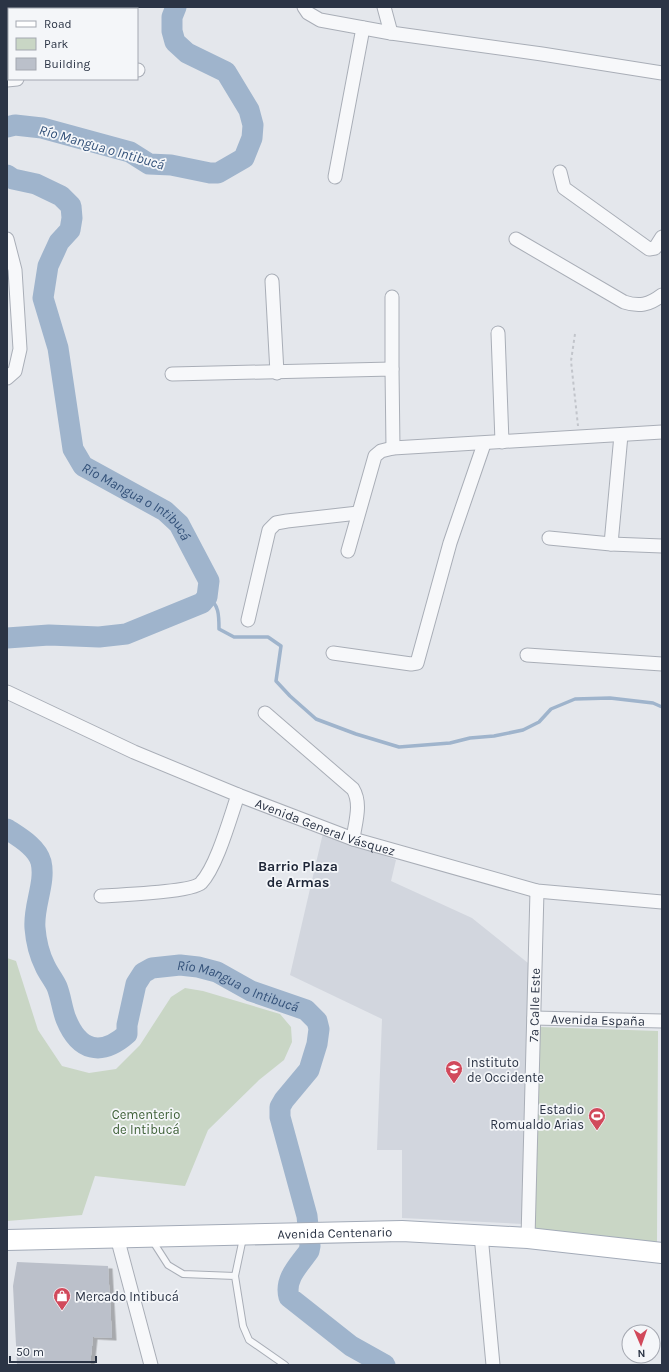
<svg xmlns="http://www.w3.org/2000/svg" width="669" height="1372" font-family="Karla,sans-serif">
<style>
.built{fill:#d2d6de}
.green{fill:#c9d6c5}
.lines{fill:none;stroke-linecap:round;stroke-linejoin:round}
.stream{stroke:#9fb4cc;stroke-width:3.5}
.river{stroke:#9fb4cc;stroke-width:21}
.building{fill:#bbc0ca;filter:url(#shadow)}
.lane-casing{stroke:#a9aeb7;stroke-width:8}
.street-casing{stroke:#a9aeb7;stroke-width:15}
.primary-casing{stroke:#a3abb8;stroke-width:22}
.path{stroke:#c2c5cb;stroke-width:2;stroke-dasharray:3 3;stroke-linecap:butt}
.lane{stroke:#f7f8fa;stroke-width:6}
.street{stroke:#f7f8fa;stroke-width:13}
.primary{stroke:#fff;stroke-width:20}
.labels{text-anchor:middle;stroke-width:3.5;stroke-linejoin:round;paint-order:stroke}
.street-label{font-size:13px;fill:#2b3445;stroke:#f4f6f9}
.poi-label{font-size:13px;fill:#2b3445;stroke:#f4f6f9;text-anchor:start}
.park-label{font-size:13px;fill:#3f6138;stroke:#f4f6f9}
.water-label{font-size:14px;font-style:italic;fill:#34527a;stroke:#f4f6f9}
.neighbourhood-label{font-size:14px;font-weight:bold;fill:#1d2536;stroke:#f4f6f9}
</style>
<defs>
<filter id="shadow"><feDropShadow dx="4.5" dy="2.5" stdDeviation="0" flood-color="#0004"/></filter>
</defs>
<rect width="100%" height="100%" fill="#e4e7ec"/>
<path class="built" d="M323,833L396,860L391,881L472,918L528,963L531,971L523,1224L402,1218V1150H377L382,1019L290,975Z"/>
<path class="green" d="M7,958L16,961L38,1030L62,1066L89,1073L116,1069L140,1045L171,997L185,988L203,991L280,1014L291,1027L292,1042L284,1060L259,1080L208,1130L185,1186L95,1176L82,1215L7,1221Z
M540,1027L658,1031L657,1243L533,1230Z"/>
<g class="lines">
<path class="stream" d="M207,597C219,604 219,615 219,629L234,637H268L281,646L276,681L290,696L316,719L356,734L399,747L450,743L470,738L494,736L523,730L539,722L551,709L575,699L610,698L653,703L662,707"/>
<g class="river">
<path d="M7,127L15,125L42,128L130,152L149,164L171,165L210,173H218L244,158L252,138L253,125L249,110L226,72L187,53L175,42L172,31V17L176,7"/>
<path id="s1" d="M7,175L13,179L36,184L61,196L71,206L72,218L70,230L59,242L48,266L43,298L58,348L73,449L83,466L165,511L179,524L209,581L207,597L202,603L126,634L99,637L49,635L7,638"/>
<path id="s2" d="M7,829C19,837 37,847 41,862C46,883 33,906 35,928C36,941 39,954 45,966C48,973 54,980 57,987C61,997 62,1009 66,1019C79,1051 101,1057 127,1034V1025L136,984L143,973L152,968L180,965L198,967L217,972L251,991L306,1010L317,1021L319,1029L317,1044L309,1070L284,1100L280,1107V1117L307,1216L310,1246L309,1251C299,1265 284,1279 289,1297L351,1346L385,1365"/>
</g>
</g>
<path class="building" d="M17,1262L108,1266L112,1338L93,1337L90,1365H17L13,1286Z"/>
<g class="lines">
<defs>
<path id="lane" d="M243,1238L235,1276L243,1326L249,1340L285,1365
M152,1240L168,1265L183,1274L235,1276"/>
<g id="street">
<path d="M304,7L308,13L320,20L391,33L542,54L662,73"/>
<path d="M384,7L391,33"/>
<path d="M137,70H138"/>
<path d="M7,80L17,79"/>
<path d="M560,172L564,188L649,249L655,248L662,237"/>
<path d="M335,177L363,28"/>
<path d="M7,239L15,270L20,349L15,371L7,378"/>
<path d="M516,239L624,302C639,307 649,305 662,295"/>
<path d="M272,281L277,373"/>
<path d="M392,297V369"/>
<path d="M498,333L502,442"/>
<path d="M172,374L392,369L393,448"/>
<path d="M549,538L611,544L662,546"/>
<path d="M611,544L621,435"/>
<path d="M348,551L375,456L381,451L393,448L662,432"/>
<path d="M248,620L269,530L276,523L287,521L358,513"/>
<path d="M333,653L411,664L417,663L450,543L484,444"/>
<path d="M527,655L662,664"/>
<path id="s3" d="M7,692L134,752L238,795L353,839L537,891L662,902"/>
<path d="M265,713L353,789C362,804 355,823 353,839"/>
<path d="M101,896C118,895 192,892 201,883C217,866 230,818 238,795"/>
<path id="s4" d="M534,1018L662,1021"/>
<path d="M481,1235L493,1365"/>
<path d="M117,1237L151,1365"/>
<path id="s5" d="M528,1238L537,891"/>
</g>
<g id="primary">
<path id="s6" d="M7,1240L402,1231L528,1238L662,1253"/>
</g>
</defs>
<use href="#lane" class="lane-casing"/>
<use href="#street" class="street-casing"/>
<use href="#primary" class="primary-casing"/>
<path class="path" d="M575,334L571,361L578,426"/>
<use href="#lane" class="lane"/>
<use href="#street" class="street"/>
<use href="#primary" class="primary"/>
</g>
<defs>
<symbol id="school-pin" viewBox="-11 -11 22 30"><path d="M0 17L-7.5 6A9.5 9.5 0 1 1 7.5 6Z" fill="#d1495b" stroke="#f4f6f9"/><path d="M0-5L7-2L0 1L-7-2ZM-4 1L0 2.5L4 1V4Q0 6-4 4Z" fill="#fff"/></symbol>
<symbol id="stadium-pin" viewBox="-11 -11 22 30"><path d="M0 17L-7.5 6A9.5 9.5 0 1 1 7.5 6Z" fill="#d1495b" stroke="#f4f6f9"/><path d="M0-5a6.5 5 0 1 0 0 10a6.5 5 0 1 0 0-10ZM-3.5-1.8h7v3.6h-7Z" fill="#fff"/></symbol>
<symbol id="shop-pin" viewBox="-11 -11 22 30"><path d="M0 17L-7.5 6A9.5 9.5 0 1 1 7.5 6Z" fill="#d1495b" stroke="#f4f6f9"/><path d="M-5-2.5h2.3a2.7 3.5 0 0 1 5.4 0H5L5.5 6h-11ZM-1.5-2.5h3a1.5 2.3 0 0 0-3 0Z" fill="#fff"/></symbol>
</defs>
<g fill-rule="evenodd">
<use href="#school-pin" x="444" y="1059" width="20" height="27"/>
<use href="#stadium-pin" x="587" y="1106" width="20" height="27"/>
<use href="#shop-pin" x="52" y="1286" width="20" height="27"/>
</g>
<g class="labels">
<g class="street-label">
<text dy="5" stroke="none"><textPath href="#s3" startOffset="346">Avenida General Vásquez</textPath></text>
<text dy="5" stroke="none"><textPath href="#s5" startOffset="233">7a Calle Este</textPath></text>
<text dy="5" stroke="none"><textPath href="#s4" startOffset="64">Avenida España</textPath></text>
<text dy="5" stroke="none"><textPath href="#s6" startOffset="328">Avenida Centenario</textPath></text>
</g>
<g class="poi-label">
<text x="467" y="1067">Instituto<tspan x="467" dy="15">de Occidente</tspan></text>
<text x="584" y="1114" text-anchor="end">Estadio<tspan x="584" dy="15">Romualdo Arias</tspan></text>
<text x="75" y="1301">Mercado Intibucá</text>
</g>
<g class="park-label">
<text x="146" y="1119">Cementerio<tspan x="146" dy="15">de Intibucá</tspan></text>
</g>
<g class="water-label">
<text transform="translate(102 147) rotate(16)" y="5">Río Mangua o Intibucá</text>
<text dy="5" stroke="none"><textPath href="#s1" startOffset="411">Río Mangua o Intibucá</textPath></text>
<text dy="5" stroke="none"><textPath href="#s2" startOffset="455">Río Mangua o Intibucá</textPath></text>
</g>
<g class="neighbourhood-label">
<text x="298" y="871">Barrio Plaza<tspan x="298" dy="16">de Armas</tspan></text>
</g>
</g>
<rect width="669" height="1372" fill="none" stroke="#2b3445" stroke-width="16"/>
<rect x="8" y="8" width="130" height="72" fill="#f4f6f9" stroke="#a4a8b1"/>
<rect x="16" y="21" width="20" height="6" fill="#ffffff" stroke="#a4a8b1"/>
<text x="44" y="28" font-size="12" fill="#2b3445">Road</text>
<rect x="16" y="38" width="20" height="12" fill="#c9d6c5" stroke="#a4a8b1"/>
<text x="44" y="48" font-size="12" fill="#2b3445">Park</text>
<rect x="16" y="58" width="20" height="12" fill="#bbc0ca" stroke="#a4a8b1"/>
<text x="44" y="68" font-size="12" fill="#2b3445">Building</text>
<g transform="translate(641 1344) rotate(178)"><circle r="19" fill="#f4f6f9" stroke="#a4a8b1"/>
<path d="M0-3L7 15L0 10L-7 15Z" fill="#d1495b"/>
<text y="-6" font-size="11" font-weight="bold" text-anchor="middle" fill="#2b3445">N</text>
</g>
<path d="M10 1356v6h86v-6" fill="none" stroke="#2b3445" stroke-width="2"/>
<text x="16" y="1356" font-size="12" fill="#2b3445" stroke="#f4f6f9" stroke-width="3" paint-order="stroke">50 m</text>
</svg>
